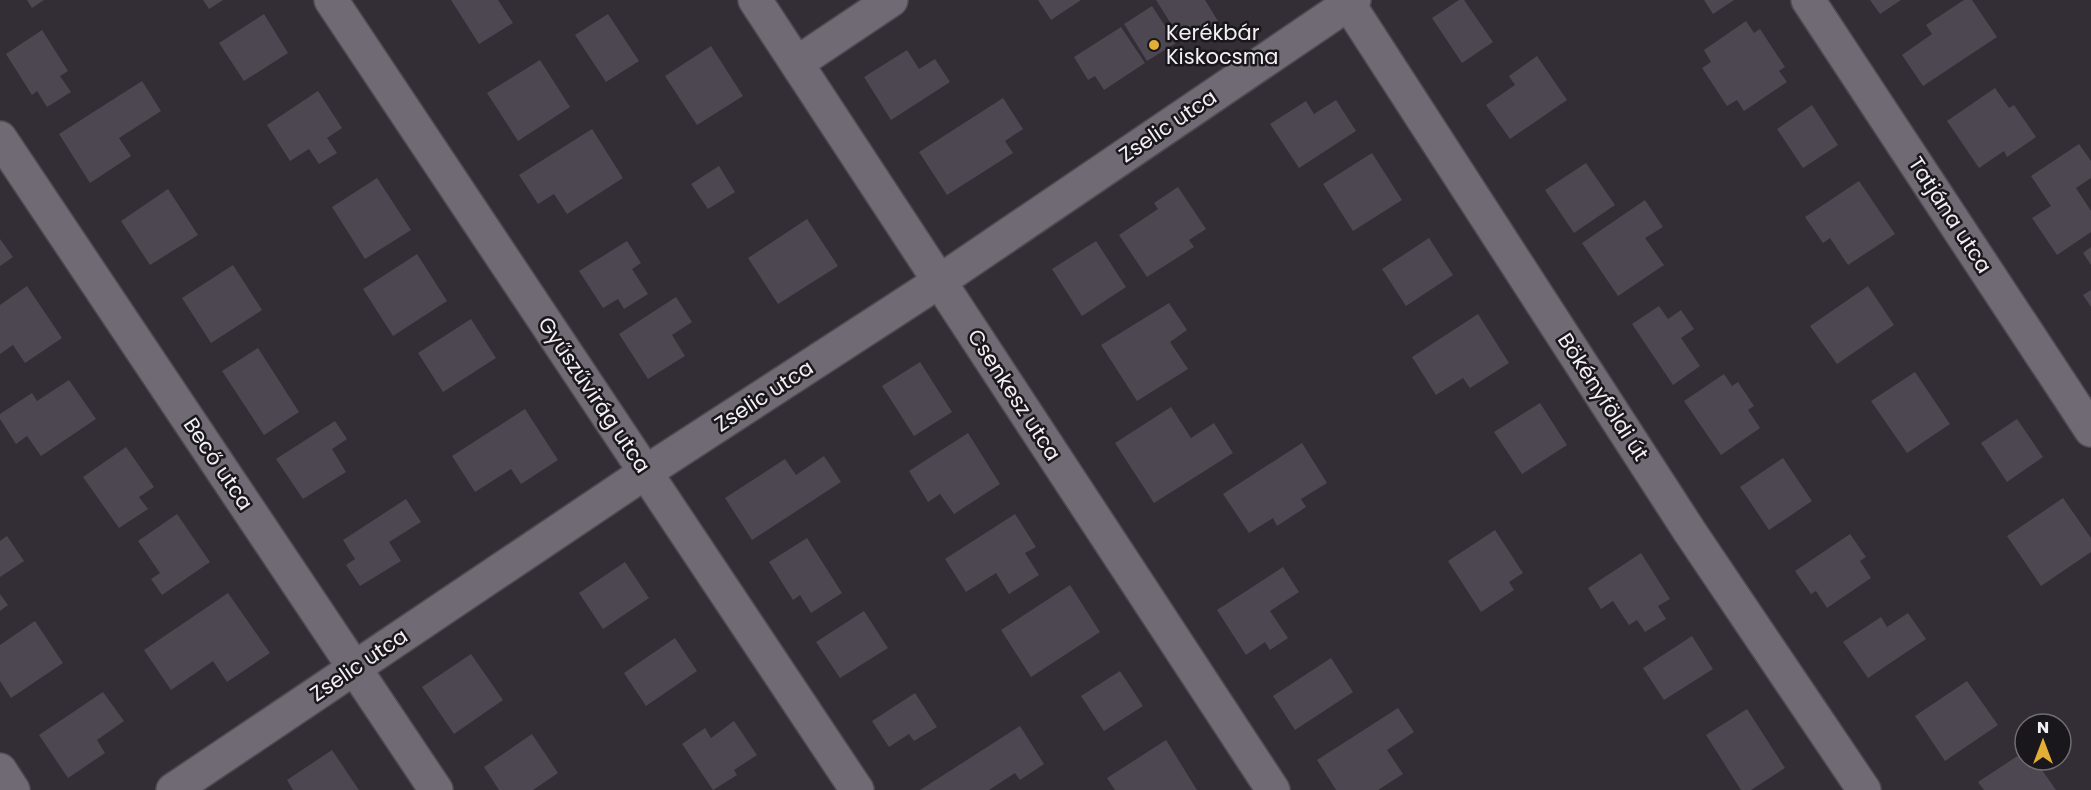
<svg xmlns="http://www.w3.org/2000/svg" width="2091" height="790" font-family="Poppins,sans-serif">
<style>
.building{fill:#4c4750}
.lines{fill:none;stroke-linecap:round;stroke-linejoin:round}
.minor-casing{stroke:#4e4a51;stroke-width:36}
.minor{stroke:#6f6a73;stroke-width:33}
.poi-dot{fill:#e3ae35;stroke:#19171b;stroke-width:2}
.labels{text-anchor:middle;stroke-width:5;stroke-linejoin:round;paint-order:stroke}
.poi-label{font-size:21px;fill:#f2eff4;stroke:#19171b;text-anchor:start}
.street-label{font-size:21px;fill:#f2eff4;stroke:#19171b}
</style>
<rect width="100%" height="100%" fill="#332e36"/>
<path class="building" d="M27,0H44L32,8Z
M203,0H223L209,9Z
M451,0H498L513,23L479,44Z
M1038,0H1081L1051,20Z
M1156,0H1205L1218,21L1183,43Z
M1459,0H1464L1493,42L1462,63L1432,18Z
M1704,0H1734L1713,14Z
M1870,0H1901L1880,14Z
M1964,0H1972L1997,37L1923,86L1902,55L1932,34L1926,25Z
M1152,6L1176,43L1147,61L1124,24Z
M264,14L288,53L244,81L219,43Z
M608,14L639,61L606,82L575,35Z
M1746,21L1754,33L1760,29L1785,67L1779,71L1787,82L1744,111L1737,100L1727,106L1702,68L1711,62L1704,50Z
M1121,27L1145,63L1104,90L1095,76L1088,80L1074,57Z
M42,30L68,71L60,76L71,92L47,107L37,91L32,95L6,54Z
M711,46L743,96L697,125L665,76Z
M907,50L919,69L935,59L950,82L891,120L864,77Z
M1537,56L1567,100L1510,139L1486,105L1515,85L1509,76Z
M540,60L570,107L518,141L487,93Z
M142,81L161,111L119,138L131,156L90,183L59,134Z
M1995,88L2009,108L2014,105L2036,137L2007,157L2004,151L1979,168L1947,121Z
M318,91L342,128L327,138L337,153L319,164L309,149L290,161L267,125Z
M1003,98L1023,129L1005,141L1013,153L947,195L919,152Z
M1336,100L1356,131L1299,168L1270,124L1306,101L1314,114Z
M1812,105L1838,145L1803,168L1777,129Z
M592,129L623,178L567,214L554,194L538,204L519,175Z
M2079,144L2091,161V178L2076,188L2091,211V232L2057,255L2032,218L2051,206L2031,176Z
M1372,153L1402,200L1353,231L1323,184Z
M1586,163L1615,205L1574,233L1545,190Z
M719,166L735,192L708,209L691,184Z
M377,178L411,230L365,259L332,207Z
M1859,181L1895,234L1848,265L1830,238L1823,243L1805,217Z
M1178,187L1206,229L1189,240L1194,247L1147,277L1119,235L1158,209L1154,203Z
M168,189L198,235L150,265L121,221Z
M1645,200L1663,227L1645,238L1664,265L1618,296L1582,243Z
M807,219L838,266L778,304L748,258Z
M1429,238L1453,275L1406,306L1382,269Z
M0,239L13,257L0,266Z
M627,241L641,263L632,269L648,294L624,309L618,299L603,308L579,271Z
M1096,241L1126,287L1082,316L1052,269Z
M2091,247V265L2083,253Z
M417,254L447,301L393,336L363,289Z
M233,265L262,310L211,343L182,298Z
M27,286L62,338L25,363L13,345L0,354V305Z
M1868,286L1894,325L1837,364L1810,326Z
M2091,290V307L2083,295Z
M676,297L692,322L672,335L685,356L648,379L619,334Z
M1169,303L1187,330L1170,342L1188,369L1137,401L1101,345Z
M1659,306L1668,319L1681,310L1694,329L1681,338L1700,366L1673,385L1632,324Z
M1478,314L1509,363L1470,388L1463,378L1436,395L1412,357Z
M471,319L496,358L443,392L418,353Z
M258,348L299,412L264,435L222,371Z
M920,362L952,412L914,436L882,386Z
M1915,372L1950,424L1907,453L1871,401Z
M1724,374L1732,386L1738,382L1754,406L1748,410L1760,428L1721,455L1684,401Z
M69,380L96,419L41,456L27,436L16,444L0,419V414L32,393L37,401Z
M1540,403L1567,445L1522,474L1494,432Z
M1171,407L1191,438L1214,423L1233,453L1154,503L1115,443Z
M525,409L558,460L521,484L511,469L475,492L452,456Z
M2017,419L2043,457L2007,482L1981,443Z
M335,421L347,439L332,449L346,472L303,499L276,459Z
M968,433L1000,484L954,514L940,494L928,502L909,471Z
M1302,443L1327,483L1301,499L1306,507L1277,526L1273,518L1249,533L1223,494Z
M126,447L154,487L139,497L148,509L119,528L83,477Z
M824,456L841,482L752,540L725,498L785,459L796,475Z
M1783,458L1812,501L1769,530L1740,487Z
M2063,498L2091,538V552L2041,586L2007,536Z
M406,499L421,522L389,542L401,561L360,586L346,565L355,559L343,540Z
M177,514L210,562L162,595L151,579L160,573L138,541Z
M1015,514L1036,547L1025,553L1039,575L1009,594L996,573L966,592L945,559Z
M1495,530L1523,573L1509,582L1514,590L1481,612L1448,561Z
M1850,534L1866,557L1860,561L1871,578L1827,608L1816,591L1811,594L1795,571Z
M7,536L24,561L0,577V541Z
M807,538L842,593L811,613L800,595L793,600L769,562Z
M1641,553L1670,599L1658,606L1666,619L1645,632L1637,620L1629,625L1613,601L1601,609L1588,588Z
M625,562L649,598L603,629L579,593Z
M1283,567L1299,592L1270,611L1288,638L1270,650L1265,642L1246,655L1217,610Z
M1070,585L1100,632L1031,677L1001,630Z
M228,593L270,653L227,682L213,661L171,690L144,650Z
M0,594L8,605L0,611Z
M864,611L888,648L840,678L816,642Z
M1908,613L1926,639L1868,678L1843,642L1881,617L1887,627Z
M35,621L63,663L11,698L0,681V645Z
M1692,636L1713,669L1664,700L1643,668Z
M675,638L697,671L646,706L624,673Z
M471,654L503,700L454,734L422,687Z
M1331,658L1353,692L1295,730L1273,696Z
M1120,671L1143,706L1104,731L1081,696Z
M1967,681L1998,725L1945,761L1915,716Z
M103,692L124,721L97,740L105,753L68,778L39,735Z
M915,693L937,727L914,741L909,734L889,747L872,721Z
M1398,708L1414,732L1387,750L1403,774L1378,790H1336L1317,760Z
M1747,709L1785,768L1751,790H1741L1706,735Z
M734,721L757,755L734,770L737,775L713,790L682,744L705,728L711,738Z
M1020,726L1044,764L1020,780L1015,773L989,790H920Z
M532,734L558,773L533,790H499L484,767Z
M1166,740L1197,790H1115L1107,778Z
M332,750L359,790H293L287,780Z
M2025,751V760H2035L2056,790H1984L1978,782Z"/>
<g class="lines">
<defs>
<path id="minor" d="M331,0L857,790
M755,0L1273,790
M1346,0L1690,532L1864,790
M1808,0L2091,430
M797,63L891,0
M0,138L436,790
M0,770L13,790
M173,790L646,472L940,281L1354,0"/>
</defs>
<use href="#minor" class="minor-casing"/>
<use href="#minor" class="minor"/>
</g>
<circle class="poi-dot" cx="1154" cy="45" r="6"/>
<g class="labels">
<g class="poi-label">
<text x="1166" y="40">Kerékbár<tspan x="1166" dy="24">Kiskocsma</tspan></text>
</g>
<g class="street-label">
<text transform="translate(1168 126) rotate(-34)" y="7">Zselic utca</text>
<text transform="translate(1950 215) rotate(57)" y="7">Tatjána utca</text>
<text transform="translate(594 395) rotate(56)" y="7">Gyűszűvirág utca</text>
<text transform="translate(1014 395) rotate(57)" y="7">Csenkesz utca</text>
<text transform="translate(764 396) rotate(-33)" y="7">Zselic utca</text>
<text transform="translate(1603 397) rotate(57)" y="7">Bökényföldi út</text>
<text transform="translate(218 464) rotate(56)" y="7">Becő utca</text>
<text transform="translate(359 665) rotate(-34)" y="7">Zselic utca</text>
</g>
</g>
<g transform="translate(2043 742)"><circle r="28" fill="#19171b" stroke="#706d72" stroke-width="1.5"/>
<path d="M0-4.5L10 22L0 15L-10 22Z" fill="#e3ae35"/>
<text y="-9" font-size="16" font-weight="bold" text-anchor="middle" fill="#f2eff4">N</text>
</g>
</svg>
